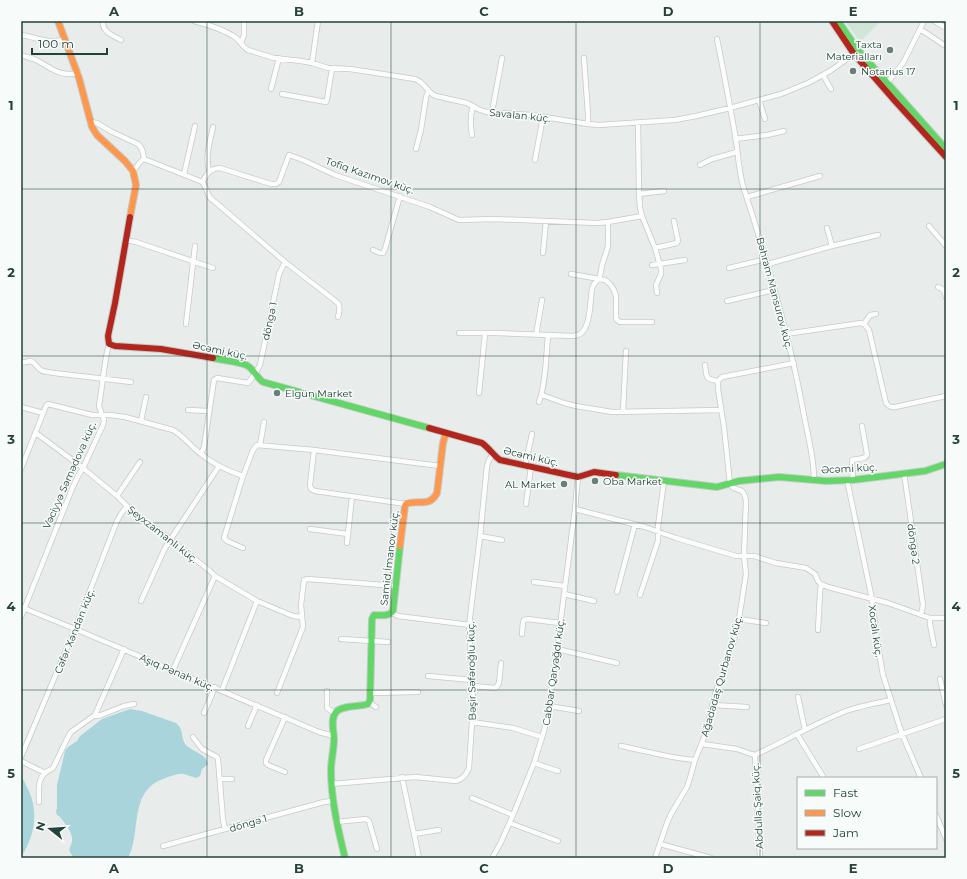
<svg xmlns="http://www.w3.org/2000/svg" width="967" height="879" font-family="Montserrat,sans-serif">
<style>
.green{fill:#d1e6d8}
.water{fill:#a9d4db}
.lines{fill:none;stroke-linecap:round;stroke-linejoin:round}
.street-casing{stroke:#c5cac8;stroke-width:6}
.fast-casing{stroke:#c3cbc8;stroke-width:8}
.slow-casing{stroke:#c3cbc8;stroke-width:8}
.jam-casing{stroke:#c3cbc8;stroke-width:8}
.street{stroke:#fcfcfc;stroke-width:4.5}
.fast{stroke:#63d668;stroke-width:6}
.slow{stroke:#ff974d;stroke-width:6}
.jam{stroke:#b3261e;stroke-width:6}
.grid{fill:none;stroke:#24423a;stroke-width:1;stroke-opacity:0.55}
.poi-dot{fill:#697e78;stroke:#f7fbf9;stroke-width:1.5}
.labels{text-anchor:middle;stroke-width:3;stroke-linejoin:round;paint-order:stroke}
.poi-label{font-size:10px;fill:#24423a;stroke:#f7fbf9;text-anchor:start}
.street-label{font-size:10px;fill:#24423a;stroke:#f7fbf9}
.neatline{fill:none;stroke:#24423a;stroke-width:1.5}
.grid-label{font-size:13px;text-anchor:middle;font-weight:bold;fill:#24423a}
</style>
<rect width="100%" height="100%" fill="#e8edeb"/>
<path class="green" d="M845,21H881L860,42Z"/>
<path class="water" d="M130,709L142,711L176,723C186,732 179,738 187,746C194,752 206,754 208,764L202,769L200,776L196,778C192,777 188,775 184,774C178,773 169,777 163,779C128,792 142,832 128,858H75C64,848 73,848 72,838C71,830 64,822 59,816L57,815L56,811L57,808V785L65,751L68,747L77,741L80,736L102,719Z
M21,777C25,781 26,786 29,791C39,814 34,837 21,857Z"/>
<g class="lines">
<defs>
<path id="street" d="M103,21C102,32 112,35 121,40
M194,21C206,24 224,30 235,37C240,40 242,47 248,50L274,58L301,61L312,63L328,68L350,69L415,79C426,83 426,92 436,96L467,103L478,109L486,112L532,115L588,124L599,125L675,120L696,116L730,108L781,94L808,83L830,71L854,54
M934,21L946,28
M920,29L944,45
M21,35C36,37 49,45 64,39
M717,39C724,73 730,106 736,140C738,155 739,171 743,186C767,259 789,335 803,410C807,433 814,456 814,479
M241,43L244,35V21
M21,55C26,57 32,58 36,60C52,68 58,77 78,73
M584,58L588,114V124
M312,63L318,21
M823,75L831,89
M887,83L903,63L924,21
M271,89L279,58
M282,94L326,102L327,99L332,69
M759,100L765,119
M492,112L502,58
M90,122L97,123L112,132L138,144C143,148 143,153 144,159
M638,123L639,194L640,208L642,216L655,248L661,269V274L656,285L657,293
M472,135C470,124 470,116 473,106
M735,139L767,135L784,131
M416,149L421,130L426,97L428,92
M535,160L543,117
M700,165L712,159L737,152
M133,171C137,168 139,161 144,159L195,179L202,182C208,173 209,169 220,168L271,184H276L279,182L289,155L303,160L335,175L430,207L459,220L493,219L597,223L608,222L642,216
M209,171C205,157 210,141 213,127
M184,174L195,126
M639,194L664,191
M747,197L820,176
M929,226L946,246
M827,228L832,246
M126,240L136,242L213,268
M655,248L677,243L678,241L674,221
M373,250L380,253H383L385,249L400,196
M543,253L546,221
M285,262L338,303C341,308 339,312 338,317
M768,264L832,246L878,235
M652,265L685,260
M729,268L766,259
M571,274L605,280L610,284L614,290L616,296V318L617,320L620,322H652
M938,287C944,289 945,292 946,298
M727,301L774,290
M186,324L195,246
M864,324L870,315L876,314
M459,333H495L574,336C576,335 579,335 580,334C591,327 590,300 592,289L594,284L599,279L600,276L602,265L606,253L608,246V222
M786,334L861,323L864,324L869,330L886,403C889,407 891,408 895,407L946,396
M536,335L542,300
M21,363L30,361L33,362C42,372 40,371 54,373L131,382
M705,365C707,377 704,379 718,381
M479,393L485,334
M542,395L564,403L576,406L612,412L721,410
M539,402C546,383 546,356 548,336
M21,407L43,413
M188,410L209,411
M623,412L626,351
M141,421L146,397
M36,433L83,468L117,496L136,515L170,539L210,571L215,576L257,601L293,616L302,617
M260,445L264,422
M314,450L310,485L311,489L315,491L406,504
M201,454L204,447L214,380L217,378L248,383L255,374L260,365L279,274L285,262L214,201C211,199 209,197 208,194C206,189 206,186 202,182
M525,466L532,434
M21,469L46,406L48,404L92,415H110L125,417L173,430C184,436 191,447 201,454C213,464 228,471 243,476
M904,473L923,605L921,615
M847,480L872,599L877,641L883,675L891,700L902,734L921,778
M853,480L852,462V460C858,458 866,460 867,454L862,426
M117,496L140,462
M526,504L531,467
M575,509L645,527L676,538L736,556H754L776,563L806,568L815,574L818,581L821,584L828,587L888,603L930,618H946
M310,529L348,534
M480,536L502,540
M347,543L352,496
M243,548L227,541L224,538L243,476L253,450L257,445L314,450L440,466
M534,582L565,586
M617,592L635,524
M564,594L594,601
M640,595L658,541V526L664,481
M141,601L165,548L219,466
M21,607L75,629L319,732L334,736
M392,613L398,616L470,625
M21,617L72,489L78,476L83,468L103,425L104,420L99,406L106,357L109,344
M930,618V624L934,645
M739,619L766,623
M818,630L820,592L821,584
M522,634L523,622L524,620L527,619L560,623
M341,639L388,642
M557,649L617,663
M173,670L215,576
M428,676L472,680
M940,679L946,705
M473,686L496,688L499,683L501,663
M222,690L257,601
M327,691V708L335,713
M277,693L303,627L301,605L304,580L308,579L396,586
M371,693L418,692
M798,697L805,730
M369,702L376,707
M713,705L747,707
M549,706L579,711
M204,713L215,687
M95,715L98,716L101,715L124,706L134,704
M285,717L266,760V763L268,765L285,772
M472,722L513,728L542,737
M248,726L257,705
M797,734L824,778
M193,737L202,749L217,757L218,759L223,820L225,829
M702,744L737,749L751,754L755,755C786,741 815,723 846,711C860,706 876,703 891,700
M621,746C646,751 670,758 695,760
M859,749L946,719
M755,755L760,858
M21,757L75,629L117,521L121,514L127,506
M21,761L45,773
M534,763L558,771
M402,777L419,858
M220,779H232
M331,784L415,777L456,781C463,779 466,775 469,768L472,722L473,686L469,631L470,617L480,536L487,466L489,460L493,454
M472,798L513,815
M39,802C39,793 37,780 45,773C47,771 50,770 53,768L68,737L71,732L95,715L124,649
M936,815L946,839
M336,822L366,819L369,821L377,849
M510,823L558,841
M414,834L439,830
M660,844L711,858
M163,846L225,829L324,802L332,801
M492,858L501,842L513,815L534,763L544,731L549,706L557,649L575,509L578,477
M655,858L667,823L671,814L687,787L690,778L695,760L705,735L716,691L734,640L739,619L746,574L744,556L746,501C743,483 735,494 730,484L724,427L718,389V381L722,377L794,363"/>
<path id="fast" d="M838,21L858,50L946,149
M213,358C221,360 242,362 248,366C254,370 257,378 263,382L429,428
M616,475L717,487L739,481L779,477L826,481L853,480L925,471L946,464
M345,858C338,829 331,800 331,770C331,760 334,750 334,739C334,731 330,720 336,712C342,705 359,707 368,704L370,700L372,619L374,615C381,615 388,617 393,611L400,546"/>
<path id="slow" d="M58,21L79,78L92,127L97,135L125,161L133,171L136,185L130,217
M400,546L405,506L406,504C419,499 429,508 437,493L443,443L446,433"/>
<path id="jam" d="M832,21L854,54L895,101L946,157
M130,217L115,303L108,336L109,344L115,346L161,349L213,358
M429,428L482,443C489,448 493,455 500,460L578,477L594,472L616,475"/>
</defs>
<use href="#street" class="street-casing"/>
<use href="#fast" class="fast-casing"/>
<use href="#slow" class="slow-casing"/>
<use href="#jam" class="jam-casing"/>
<use href="#street" class="street"/>
<use href="#fast" class="fast"/>
<use href="#slow" class="slow"/>
<use href="#jam" class="jam"/>
</g>
<path class="grid" d="M207,21V858M391,21V858M576,21V858M760,21V858M21,189H946M21,356H946M21,523H946M21,690H946"/>
<g class="poi-dot">
<circle cx="890" cy="50" r="4"/>
<circle cx="853" cy="71" r="4"/>
<circle cx="277" cy="393" r="4"/>
<circle cx="595" cy="481" r="4"/>
<circle cx="564" cy="484" r="4"/>
</g>
<g class="labels">
<g class="poi-label">
<text x="882" y="48" text-anchor="end">Taxta<tspan x="882" dy="12">Materialları</tspan></text>
<text x="861" y="75">Notarius 17</text>
<text x="285" y="397">Elgün Market</text>
<text x="603" y="485">Oba Market</text>
<text x="556" y="488" text-anchor="end">AL Market</text>
</g>
<g class="street-label">
<text transform="translate(520 115) rotate(6)" y="4">Savalan küç.</text>
<text transform="translate(370 175) rotate(19)" y="4">Tofiq Kazımov küç.</text>
<text transform="translate(775 293) rotate(75)" y="4">Bəhram Mansurov küç.</text>
<text transform="translate(269 321) rotate(-78)" y="4">döngə 1</text>
<text transform="translate(220 350) rotate(12)" y="4">Əcəmi küç.</text>
<text transform="translate(531 456) rotate(13)" y="4">Əcəmi küç.</text>
<text transform="translate(849 468) rotate(-3)" y="4">Əcəmi küç.</text>
<text transform="translate(69 475) rotate(-66)" y="4">Vəciyyə Səmədova küç.</text>
<text transform="translate(163 534) rotate(38)" y="4">Şeyxzamanlı küç.</text>
<text transform="translate(914 544) rotate(82)" y="4">döngə 2</text>
<text transform="translate(389 558) rotate(-83)" y="4">Samid İmanov küç.</text>
<text transform="translate(74 631) rotate(-68)" y="4">Cəfər Xəndan küç.</text>
<text transform="translate(876 631) rotate(82)" y="4">Xocalı küç.</text>
<text transform="translate(471 671) rotate(-91)" y="4">Bəşir Səfəroğlu küç.</text>
<text transform="translate(177 672) rotate(23)" y="4">Aşıq Pənah küç.</text>
<text transform="translate(553 672) rotate(-82)" y="4">Cabbar Qaryağdı küç.</text>
<text transform="translate(721 676) rotate(-74)" y="4">Ağadadaş Qurbanov küç.</text>
<text transform="translate(757 806) rotate(-93)" y="4">Abdulla Şaiq küç.</text>
<text transform="translate(248 823) rotate(-16)" y="4">döngə 1</text>
</g>
</g>
<rect width="967" height="879" fill="none" stroke="#f7fbf9" stroke-width="44"/>
<rect x="797" y="777" width="140" height="72" fill="#f7fbf9" stroke="#a3b1ad"/>
<rect x="805" y="790" width="20" height="6" fill="#63d668" stroke="#a3b1ad"/>
<text x="833" y="797" font-size="12" fill="#24423a">Fast</text>
<rect x="805" y="810" width="20" height="6" fill="#ff974d" stroke="#a3b1ad"/>
<text x="833" y="817" font-size="12" fill="#24423a">Slow</text>
<rect x="805" y="830" width="20" height="6" fill="#b3261e" stroke="#a3b1ad"/>
<text x="833" y="837" font-size="12" fill="#24423a">Jam</text>
<g transform="translate(50 829) rotate(287)" stroke="#f7fbf9" stroke-width="3" paint-order="stroke">
<path d="M0-3L7 15L0 10L-7 15Z" fill="#24423a"/>
<text y="-6" font-size="11" font-weight="bold" text-anchor="middle" fill="#24423a">N</text>
</g>
<path d="M32 48v6h75v-6" fill="none" stroke="#24423a" stroke-width="2"/>
<text x="38" y="48" font-size="12" fill="#24423a" stroke="#f7fbf9" stroke-width="3" paint-order="stroke">100 m</text>
<rect x="22" y="22" width="923" height="835" class="neatline"/>
<g class="grid-label">
<text x="114" y="16">A</text>
<text x="299" y="16">B</text>
<text x="484" y="16">C</text>
<text x="668" y="16">D</text>
<text x="853" y="16">E</text>
<text x="11" y="110">1</text>
<text x="956" y="110">1</text>
<text x="11" y="277">2</text>
<text x="956" y="277">2</text>
<text x="11" y="444">3</text>
<text x="956" y="444">3</text>
<text x="11" y="611">4</text>
<text x="956" y="611">4</text>
<text x="11" y="778">5</text>
<text x="956" y="778">5</text>
<text x="114" y="873">A</text>
<text x="299" y="873">B</text>
<text x="484" y="873">C</text>
<text x="668" y="873">D</text>
<text x="853" y="873">E</text>
</g>
</svg>
